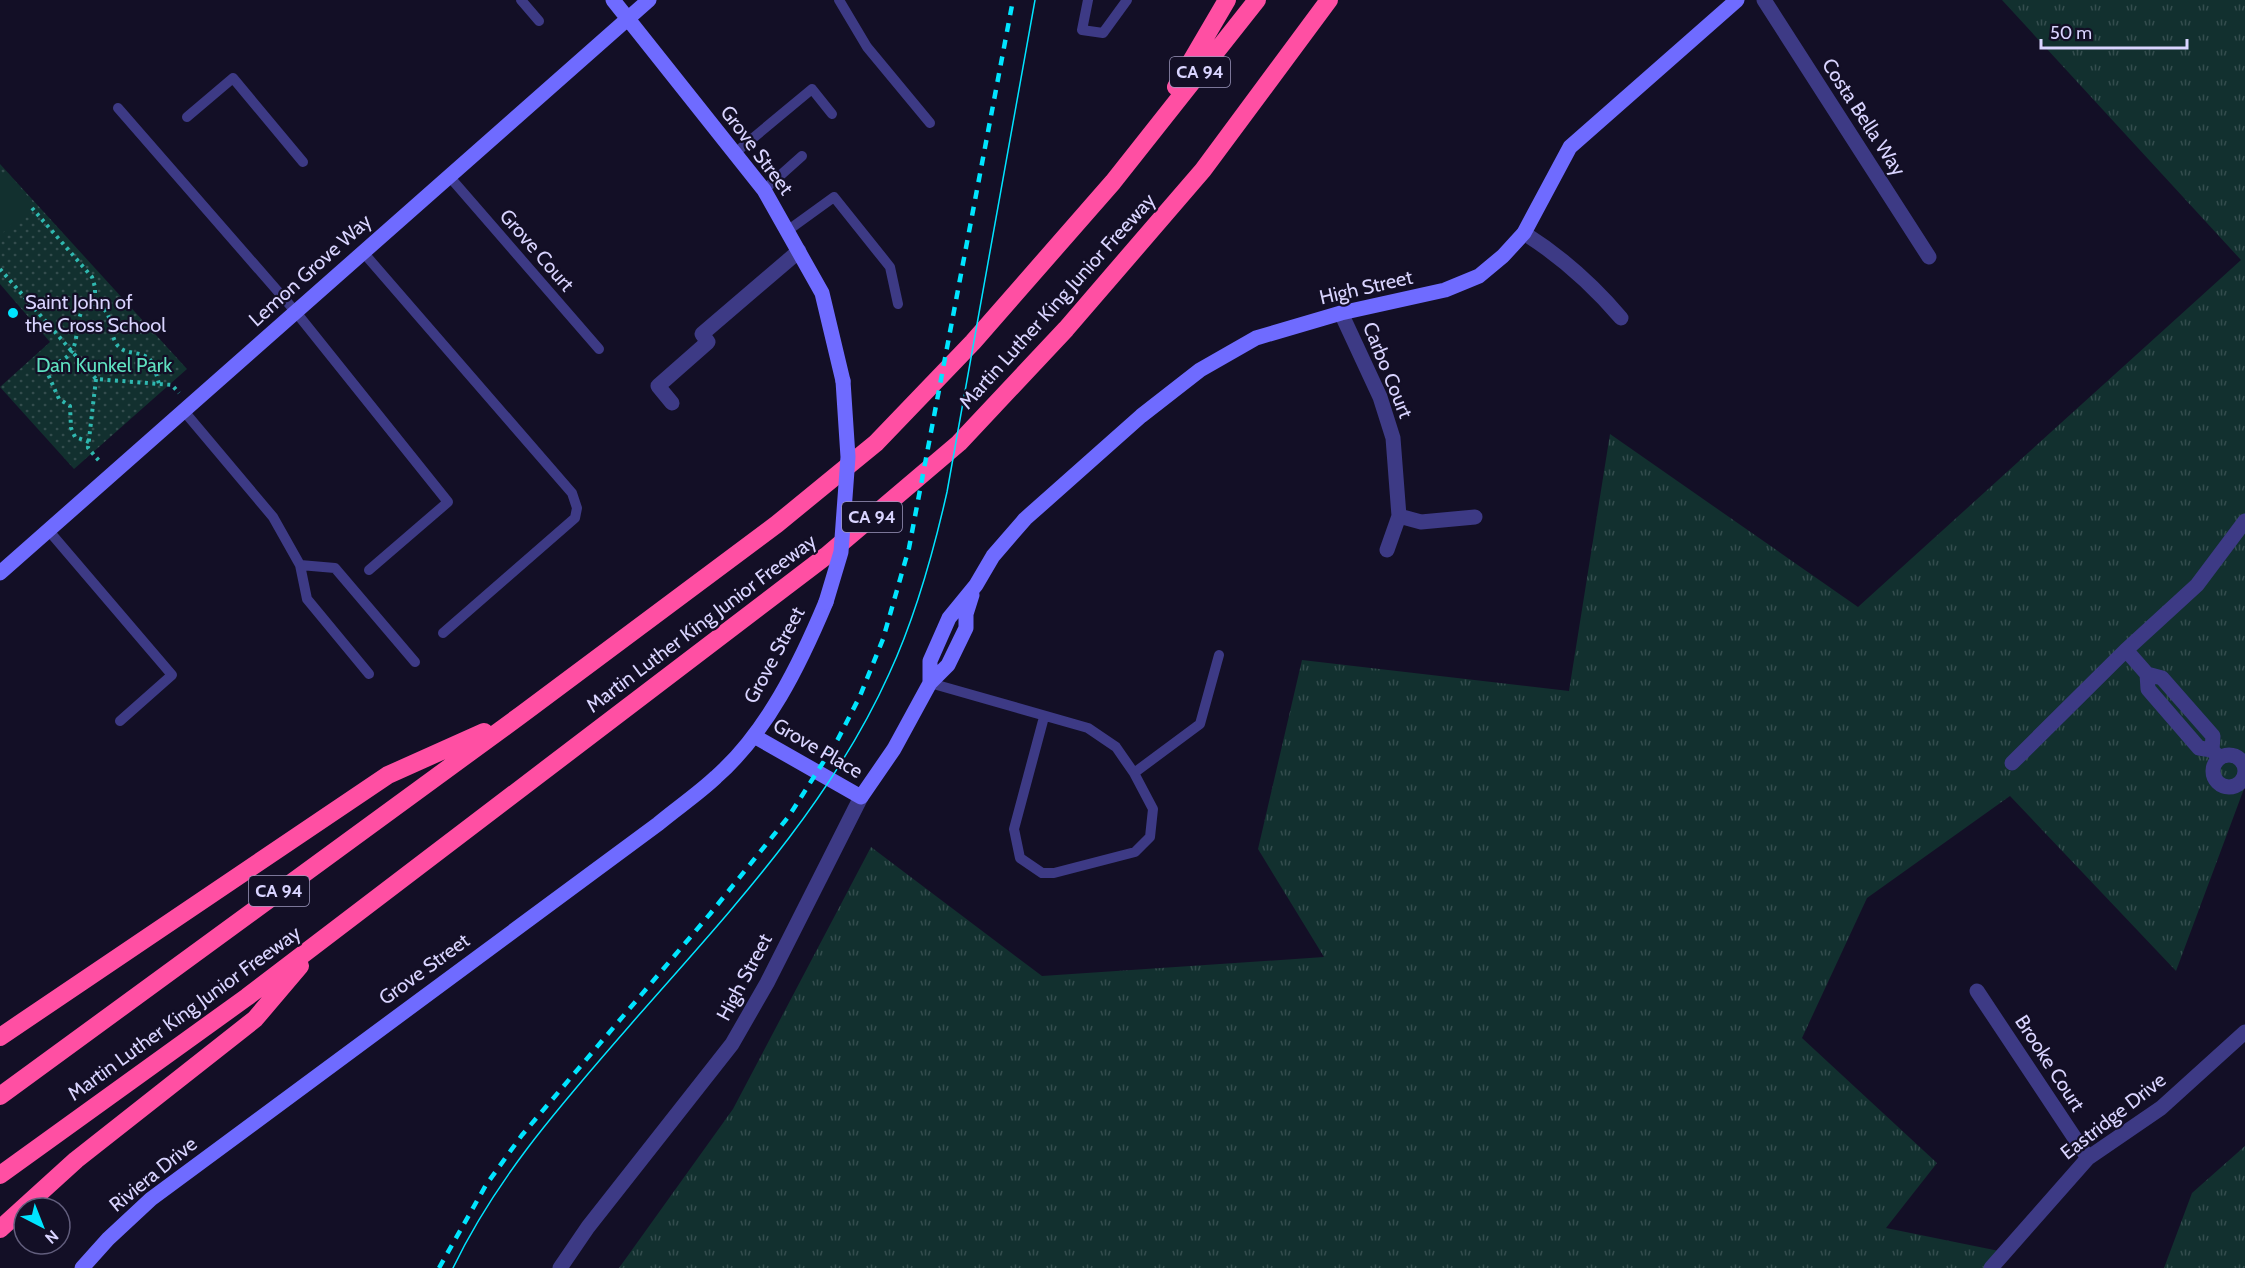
<svg xmlns="http://www.w3.org/2000/svg" width="2245" height="1268" font-family="Cabin,sans-serif">
<style>
.grass{fill:url(#grass-tufts)}
.park{fill:url(#park-dots)}
.pitch{fill:#12302f}
.lines{fill:none;stroke-linecap:round;stroke-linejoin:round}
.path{stroke:#2fb8b0;stroke-width:4;stroke-dasharray:3 4.5;stroke-linecap:butt}
.service{stroke:#3d3a85;stroke-width:10}
.minor{stroke:#3d3a85;stroke-width:15}
.tertiary{stroke:#3d3a85;stroke-width:15}
.secondary{stroke:#6f6bff;stroke-width:15}
.motorway{stroke:#ff4fa3;stroke-width:18}
.tram{stroke:#00e5ff;stroke-width:1.5}
.rail{stroke:#00e5ff;stroke-width:4.5;stroke-dasharray:9 8;stroke-linecap:butt}
.secondary-bridge{stroke:#6f6bff;stroke-width:15}
.poi-dot{fill:#00e5ff;stroke:#130f26;stroke-width:2}
.labels{text-anchor:middle;stroke-width:4.5;stroke-linejoin:round;paint-order:stroke}
.shield{fill:#130f26;stroke:#9e99be;stroke-width:1.5}
.shield-label{font-size:18px;font-weight:bold;fill:#d9d4ff}
.street-label{font-size:20px;fill:#d9d4ff;stroke:#130f26}
.poi-label{font-size:20px;fill:#d9d4ff;stroke:#130f26;text-anchor:start}
.park-label{font-size:20px;fill:#5fe0c0;stroke:#130f26}
</style>
<defs>
<pattern id="grass-tufts" width="24" height="20" patternUnits="userSpaceOnUse" patternTransform="scale(1.5)"><rect width="24" height="20" fill="#12302f"/><path d="M3 7l-1-3M5 7V3M7 7l1-3M15 17l-1-3M17 17v-4M19 17l1-3" fill="none" stroke="#344d4e"/></pattern>
<pattern id="park-dots" width="8" height="8" patternUnits="userSpaceOnUse" patternTransform="scale(1.5)"><rect width="8" height="8" fill="#12302f"/><path d="M2 2h.1M6 6h.1" fill="none" stroke="#344d4e" stroke-width="1.8" stroke-linecap="round"/></pattern>
</defs>
<rect width="100%" height="100%" fill="#130f26"/>
<path class="grass" d="M2002,0H2245V786L2176,971L2010,796L1867,898L1802,1038L1937,1163L1886,1228L2004,1252L1991,1268H619L733,1109L871,847L1042,976L1324,957L1258,849L1302,660L1569,691L1610,434L1858,607L2241,260Z
M2245,1146V1268H2164L2192,1193Z"/>
<path class="park" d="M0,164L187,369L74,469L0,387L50,342L0,284Z"/>
<path class="pitch" d="M8,173L35,205L0,235V180Z"/>
<g class="lines">
<path class="path" d="M32,208L92,277L95,287V306
M0,269L96,379L172,385L179,393
M96,379L88,448L101,463
M89,442L75,437L71,428L70,406L59,399L47,372C54,362 66,361 72,351C79,337 75,323 83,309C119,299 104,328 118,346C127,356 143,350 151,361C155,367 157,377 159,384"/>
<path class="service" d="M521,0L539,21
M839,0L867,47L930,123
M1088,0L1082,30L1103,33L1127,0
M118,108L295,311L448,502L369,570
M187,117L233,78L303,162
M735,153L812,89L832,114
M448,175L599,349
M764,190L802,156
M787,231L834,197L890,267L898,304
M362,251L572,493L577,508L575,518L443,633
M183,410L273,517L300,565L307,599L369,674
M49,531L172,675L120,721
M300,565L335,568L415,662
M930,683L1088,728L1116,747L1134,773L1153,809L1150,837L1135,852L1054,873H1042L1020,858L1014,829L1044,717
M1134,773L1200,724L1219,655"/>
<path class="minor" d="M1764,0L1929,257
M1524,233C1562,257 1592,284 1621,318
M1341,313L1380,397L1393,438L1399,516L1387,550
M672,403L658,386L708,342L702,334L799,251
M1399,516L1421,522L1475,517
M2126,650L2197,585L2245,521
M2147,674L2148,689L2199,748L2212,750
M2213 771a16 16 0 1 1 32 0a16 16 0 1 1-32 0Z
M2012,763L2126,650L2147,674L2162,678L2213,736L2212,750L2219,758
M1977,991L2088,1158
M1991,1268L2088,1158L2161,1108L2245,1032"/>
<path class="tertiary" d="M560,1268L588,1227L732,1044L767,983L861,797"/>
<path class="secondary" d="M613,0L764,190L822,293L843,381
M0,573L649,0
M930,683V661L949,618L976,585L993,556L1025,519L1141,416L1200,370L1256,338L1341,313L1445,290L1479,276L1503,256L1524,233L1570,147L1737,0
M754,736L861,797L894,749L930,683L948,665L966,628V614L972,595
M82,1268L108,1239L151,1199L658,824C677,808 698,794 716,777C767,732 800,664 826,602"/>
<path class="motorway" d="M1176,87L1227,0
M0,1037L388,775L484,732
M0,1096L521,715L777,524L876,443L973,342L1113,182L1257,0
M0,1175L247,997L826,556L959,443L1066,329L1203,170L1329,0
M0,1229L76,1160L255,1019L300,966"/>
<path class="tram" d="M453,1268C499,1172 569,1096 638,1016C731,910 830,805 889,674C916,616 933,554 947,492L1035,0"/>
<path class="rail" d="M439,1268L486,1185L522,1135L710,914L789,816L838,739L860,696L883,639L909,548L1013,0"/>
<path class="secondary-bridge" d="M826,602L841,552L848,457L843,381"/>
</g>
<circle class="poi-dot" cx="13" cy="313" r="6"/>
<g class="labels">
<g class="shield">
<rect x="1170" y="57" width="60" height="30" rx="4.5"/>
<rect x="842" y="502" width="60" height="30" rx="4.5"/>
<rect x="249" y="876" width="60" height="30" rx="4.5"/>
</g>
<g class="shield-label">
<text x="1200" y="78">CA 94</text>
<text x="872" y="523">CA 94</text>
<text x="279" y="897">CA 94</text>
</g>
<g class="street-label">
<text transform="translate(1864 117) rotate(57)" y="7">Costa Bella Way</text>
<text transform="translate(757 150) rotate(53)" y="7">Grove Street</text>
<text transform="translate(537 250) rotate(49)" y="7">Grove Court</text>
<text transform="translate(310 270) rotate(-42)" y="7">Lemon Grove Way</text>
<text transform="translate(1366 287) rotate(-13)" y="7">High Street</text>
<text transform="translate(1057 301) rotate(-48)" y="7">Martin Luther King Junior Freeway</text>
<text transform="translate(1388 370) rotate(68)" y="7">Carbo Court</text>
<text transform="translate(701 623) rotate(-37)" y="7">Martin Luther King Junior Freeway</text>
<text transform="translate(774 655) rotate(-62)" y="7">Grove Street</text>
<text transform="translate(818 748) rotate(30)" y="7">Grove Place</text>
<text transform="translate(424 969) rotate(-36)" y="7">Grove Street</text>
<text transform="translate(744 977) rotate(-62)" y="7">High Street</text>
<text transform="translate(184 1013) rotate(-36)" y="7">Martin Luther King Junior Freeway</text>
<text transform="translate(2050 1063) rotate(57)" y="7">Brooke Court</text>
<text transform="translate(2113 1116) rotate(-38)" y="7">Eastridge Drive</text>
<text transform="translate(153 1174) rotate(-39)" y="7">Riviera Drive</text>
</g>
<g class="poi-label">
<text x="25" y="309">Saint John of<tspan x="25" dy="23">the Cross School</tspan></text>
</g>
<g class="park-label">
<text x="104" y="372">Dan Kunkel Park</text>
</g>
</g>
<g transform="translate(42 1226) rotate(138)"><circle r="28" fill="#130f26" stroke="#625e7d" stroke-width="1.5"/>
<path d="M0-4.5L10 22L0 15L-10 22Z" fill="#00e5ff"/>
<text y="-9" font-size="16" font-weight="bold" text-anchor="middle" fill="#d9d4ff">N</text>
</g>
<path d="M2041 39v9h146v-9" fill="none" stroke="#d9d4ff" stroke-width="3"/>
<text x="2050" y="39" font-size="18" fill="#d9d4ff" stroke="#130f26" stroke-width="4.5" paint-order="stroke">50 m</text>
</svg>
